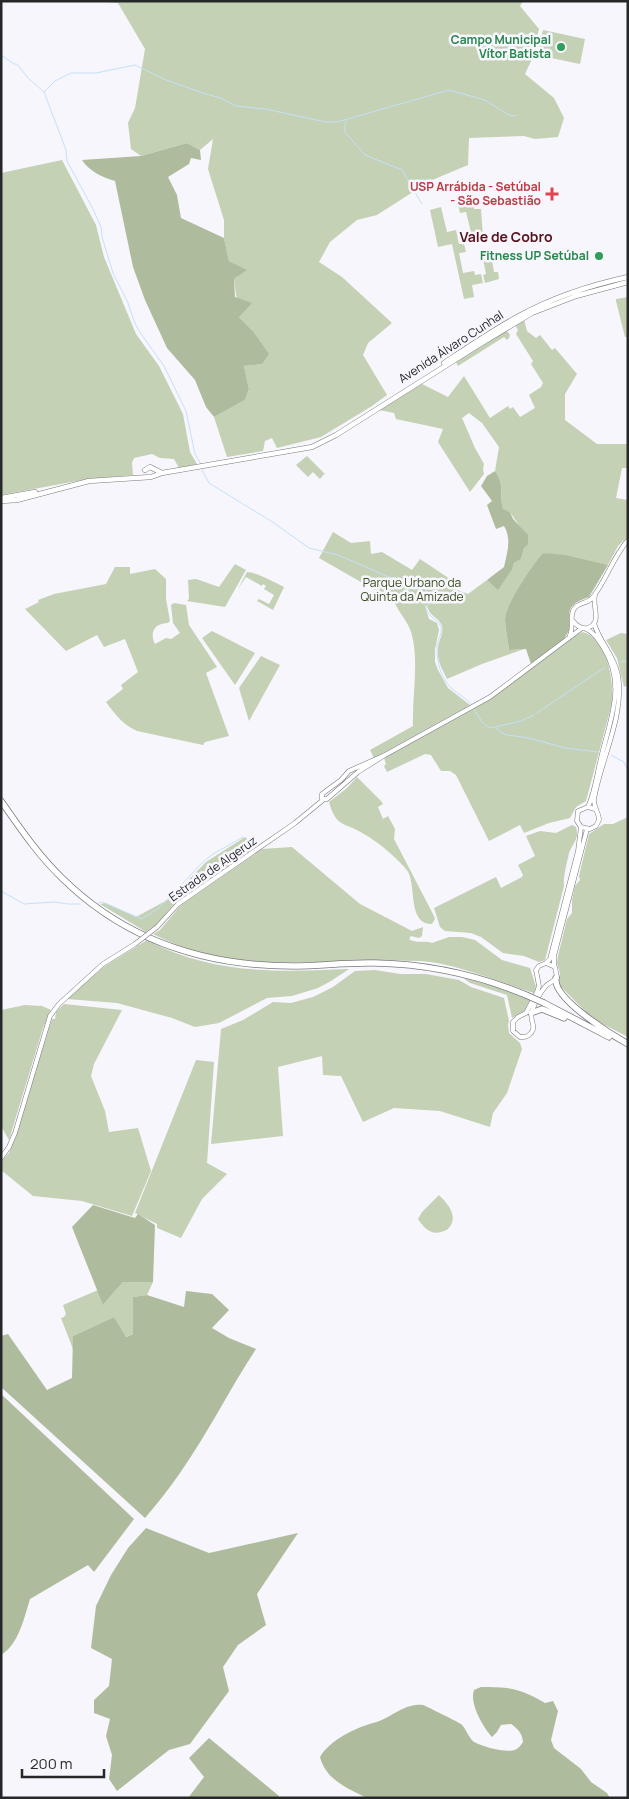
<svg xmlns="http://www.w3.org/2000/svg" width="629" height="1799" font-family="Manrope,sans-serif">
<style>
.green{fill:#c4d1b5}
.forest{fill:#aebc9d}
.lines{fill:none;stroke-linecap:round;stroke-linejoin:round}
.stream{stroke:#c4e1f9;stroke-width:1}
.secondary-casing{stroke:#79797f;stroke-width:5}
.primary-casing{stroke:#79797f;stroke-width:5.5}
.highway-casing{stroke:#79797f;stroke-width:7}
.secondary{stroke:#fff;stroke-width:4}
.primary{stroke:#fff;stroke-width:4.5}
.highway{stroke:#fff;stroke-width:5.5}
.secondary-bridge-casing{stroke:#79797f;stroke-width:5;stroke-linecap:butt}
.highway-bridge-casing{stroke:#79797f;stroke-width:7;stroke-linecap:butt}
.secondary-bridge{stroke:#fff;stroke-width:4}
.highway-bridge{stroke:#fff;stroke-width:5.5}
.leisure-dot{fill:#2e9e5b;stroke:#f6f6fc;stroke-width:2}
.health-dot{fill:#e0444e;stroke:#f6f6fc;stroke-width:2}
.labels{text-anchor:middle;stroke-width:5;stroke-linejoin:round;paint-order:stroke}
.leisure-label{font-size:12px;font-weight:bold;fill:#27864d;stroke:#f6f6fc;text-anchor:end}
.health-label{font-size:12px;font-weight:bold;fill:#be3a42;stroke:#f6f6fc;text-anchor:end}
.street-label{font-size:12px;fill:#262729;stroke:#f6f6fc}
.park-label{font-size:12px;fill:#3a4d1d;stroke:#f6f6fc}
.neighbourhood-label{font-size:14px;font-weight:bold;fill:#57121b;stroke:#f6f6fc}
</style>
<rect width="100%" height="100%" fill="#f6f6fc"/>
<path class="green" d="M93,1H523L520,6L539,29L532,59L525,74L554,98L564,118L558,137L535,139L524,136L469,138L468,165L430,181L377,215L357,220L330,242L319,262L342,277L392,323L368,343L363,355L387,395L372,406L321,437L277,448L272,438L265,441L263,451L227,457L214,417L245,400L249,389L244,366L262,364L252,330L239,317L234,279L246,270L229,261L224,238V220L208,169L213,139L200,150L187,143L141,156L131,149L128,123L135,108L145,49L118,3Z
M543,30L585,39L580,64L537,55Z
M62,160L96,225L104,257L136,334L159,366L183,414L190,452L197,464L179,468L174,459L160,458L152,454L134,458L132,463L133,475L88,479L1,495V173Z
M474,195L473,198L474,209H481L483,238L473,240L466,212L460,213L457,199Z
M441,207L447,232L456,230L459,244H464L466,252L459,253L463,273L474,271L475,275L481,274L483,283L472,285L474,297L464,299L452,244L438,247L430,210Z
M491,256L494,272H498L499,279L485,283L483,275L486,274L483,259Z
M628,297V337H625L616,301V299Z
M524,320L527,331L536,338L540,335L552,350L555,348L577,374L565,394V420L597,444H628V468H622L616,498L628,500V536L618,546L608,565L543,553C533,563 506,604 505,618C505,628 508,640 509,650L524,649L482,664L447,679C442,668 437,662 438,649C438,641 444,634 442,626C439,617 429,617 427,605L425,606L429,619L437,623L439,630L435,649V662L438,670L448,688L470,705L374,758L370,750L413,726C412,695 419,665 412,635C409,622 398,612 394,601L319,558L333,532L351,543L370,541L371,554L382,552L412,570L420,559L447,577L450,580L452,588L468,594L487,580L498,589L512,570L514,563L521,559L524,548L520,527L510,512L503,510C499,493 505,485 495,471L499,447L482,423L469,413L462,418L475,448L484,464L483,469L484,474L470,492L438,442L443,429L396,419L394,413L379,410L422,384L448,397L464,376L490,418L508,406L510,409L513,407L520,417L535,408L529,395L541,387L543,383L531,364L533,361L516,334L518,330L515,325Z
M504,332H508L510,335L509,338L507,340L504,337L458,366L456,362Z
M307,456L326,475L324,474L320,479L313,472L308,477L296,465Z
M235,564L246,570L225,607L187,601L189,599L188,580L196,579L219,587Z
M115,567H130V574L155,569L166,579V599L170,621L168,623C155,623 149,632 155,644L166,638L171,639L180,633L173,623L171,605L174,603L186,605L189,625L217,667L206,673L229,736L205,742L203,745L137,731C122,724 115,714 106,702L123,689L121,685L138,672L125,639L104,647L97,635L66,651L25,609L39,602L38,600L54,594L106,584Z
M247,572C256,572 275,583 284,587L273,610L257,601L259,599L269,604L274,595L264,589L266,586L263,584L262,586L246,577L238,589Z
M212,631L255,653L235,685L202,638Z
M582,632C608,638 614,682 612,703L586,801L576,807L570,818L549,823L524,833L520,825L489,841L456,775L450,771H441L431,755L425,754L387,772L384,766L386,764L384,758L473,709L566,641Z
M621,633L628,634V685L624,687L617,658L606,640Z
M261,656L280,665L249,721L239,688Z
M357,777L381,801L383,804L378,807L383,819L388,816L395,829L394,839L434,916L435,919L432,924C406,924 418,882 406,869C397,858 377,841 364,834C345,822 336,828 329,802L347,788Z
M628,817V1037L593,1019L558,984L560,973L557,963L558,956L567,919L572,913V900L575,886L580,880L579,876L589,834L604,824H613Z
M572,825L576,827C580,839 572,844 569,853C567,863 563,876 564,886L545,960L539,962L524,956L503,953L481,937L471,933L445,931L440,927L434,908L496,877L501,888L522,877L523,875L518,865L535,856L526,836L540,831L556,833Z
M245,837L256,847L173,905L156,925L146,932L100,904L106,903L136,917L171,898L206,862Z
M292,847L360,904L412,931L423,927L422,936L419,938L411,936L409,939C416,944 425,940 432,943L449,937H462L475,940L502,960L530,968L536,987L534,993C499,982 456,963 420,961C330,957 236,978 153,934L160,930L181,905L262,849Z
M147,940C213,975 277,972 349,969L331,981L318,988L292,996L267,998L219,1023L195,1027L172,1018L117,1003L67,999L105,966Z
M375,970L400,974H426L459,980L471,987L504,998L509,1021L508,1025L509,1033L520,1043L522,1049L507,1093L493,1113L490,1127L440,1111L394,1108L363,1122L341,1076L323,1075L322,1056L278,1067L283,1136L211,1144L221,1029L243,1020L273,1002L291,1003L313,997L333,987L355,971Z
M463,978L504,989L530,1000L524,1011L512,1018L507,995L470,983Z
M64,1004L122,1010L94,1064L91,1076L105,1111L109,1132L138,1128L151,1171L132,1216L82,1201L33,1196L1,1170V1162L9,1153L52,1019H55L56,1012Z
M25,1005L42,1006L51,1010L43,1028L9,1140L1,1126V1010Z
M196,1060L214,1062L207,1163L227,1174L202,1199L181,1238L157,1228V1224L135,1213Z
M439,1195C449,1205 459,1217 448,1229C434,1237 426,1231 418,1219L422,1212Z
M123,1282H153L147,1295L133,1297V1334L125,1337L114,1317L73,1336V1349L61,1318L64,1317L66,1314L63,1305L98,1290L104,1304Z"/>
<path class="forest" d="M187,143L200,150L201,160L191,158L189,164L168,177L177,195L181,218L224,238L229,261L247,270L234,279L235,297L252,303L239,317L252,330L269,354L262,364L244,366L249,389L245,400L214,417L206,407L195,380L167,348L145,300L133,267L115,181C102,177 90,172 82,160L141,156Z
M495,471C505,485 499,493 503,509L510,512L513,519L528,535V544L524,548L521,559L514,563L512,570L498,590L487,580L504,567C507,553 512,539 504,526L496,529L487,505L492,501L481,486L487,476Z
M543,553L565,555L608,565L589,597C571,603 566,608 571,627L564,639L531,664L526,649L509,650C508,640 505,628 505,618C506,604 533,563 543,553Z
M93,1205L135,1218L138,1214L155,1225L153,1282H123L103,1305L72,1227Z
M186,1291L212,1294L229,1310L212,1328L229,1338L256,1349C229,1390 208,1433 180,1473C169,1489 157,1504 145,1518L1,1387V1336L8,1334L47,1390L72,1378L73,1336L114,1317L126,1337L133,1334V1297L147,1295L184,1307Z
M1,1394L134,1519L94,1572L88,1565L30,1599C24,1618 19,1644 1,1655Z
M146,1528L209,1553L298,1533L257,1594L266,1625L238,1645L223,1667L229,1691L190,1744L169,1750L117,1791L109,1779L112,1755L106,1736L110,1719L94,1713V1700L109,1686L112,1659L91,1648L96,1606L111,1575L128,1548Z
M481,1687C510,1687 519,1688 545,1703L553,1701L558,1711L551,1740L554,1748L581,1769L591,1782L607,1793L610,1798H367C347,1788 326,1780 320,1757C330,1740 355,1728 373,1723C390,1719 405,1702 423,1705C426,1706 458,1722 461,1724C466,1728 468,1737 474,1742C483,1747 506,1753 515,1750C519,1748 521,1745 523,1742C522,1733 518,1729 511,1724L501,1725L497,1732L492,1737C483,1727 469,1703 474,1690Z
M209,1738L279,1796L278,1798H188L204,1777L189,1758Z"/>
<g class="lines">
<path class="stream" d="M1,55L14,64H17L28,78L44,92L66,150L67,161L93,209L101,227L102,237L113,273L128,303L134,321L139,331L164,366L186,411L195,454L201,464
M44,92L55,81L71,73H96L135,65L166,80L206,94L221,98L236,106L265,109L326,122H337L449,90L485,100L507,114L512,116L516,115
M346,121L344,131L365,155L402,170L422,204
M202,470L209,483L274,523L309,548L338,555L389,577L415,581L425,589L433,600L426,606C427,618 438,618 441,627C443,634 436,641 437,649C437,662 441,679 451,688C458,694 466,698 472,705
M621,662L628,661
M474,709C478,716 483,726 491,728L521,721L534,715
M537,713L605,667
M496,728L502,733L508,735L529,738L565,748L598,752
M611,755L624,762L628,770
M1,891L24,904L55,902L68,904H80
M98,903L102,902L142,919L159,908L203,862L213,854L243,837"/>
<defs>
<path id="secondary" d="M573,621C576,625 580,629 587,628C603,624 592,607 595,595
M594,623C599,642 614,654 618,675C625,715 601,759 594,799C593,807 599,812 599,820L596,826L590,829L581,827L577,821L578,811L588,807L595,809
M584,628C594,632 598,639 603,647C627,685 610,719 601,758C597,774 595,792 588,807
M570,635C574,627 569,616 574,609C578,602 588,604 593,597C607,579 613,557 628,540
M385,755L358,772L327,799H322V794L341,780L349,771L385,755L490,697L582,628
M157,927L178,904L295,823L323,800
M546,963L555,967L557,977C554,982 549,982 545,987C540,993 535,1003 532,1011C529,1021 537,1026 531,1033C528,1037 525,1037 520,1037L513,1031V1022L518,1017L526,1013L537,992L539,986L536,970L539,966Z
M546,963L550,959L578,851L581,827
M554,966V956L587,829
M1,1158L9,1147L15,1133L50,1016L59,1004L103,964L135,944"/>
<path id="primary" d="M444,363C468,347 493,330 519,316C552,298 591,285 628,277
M145,470L150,467L162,473
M1,498L35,492
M1,501L17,500L89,481L151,477L162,473L312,447L336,435L477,346L532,313L576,296L628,282"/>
<path id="highway" d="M1,801C20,828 38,855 62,878C125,940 205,966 292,966C320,966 348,962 375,963C427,964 478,975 526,995
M556,978C552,998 612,1035 628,1044
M544,1003L609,1037
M531,1013L542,1009L564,1018"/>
</defs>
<use href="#secondary" class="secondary-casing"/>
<use href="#primary" class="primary-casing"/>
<use href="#highway" class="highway-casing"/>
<use href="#secondary" class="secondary"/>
<use href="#primary" class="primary"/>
<use href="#highway" class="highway"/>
<defs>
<path id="secondary-bridge" d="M135,944L157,927"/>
<path id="highway-bridge" d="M526,995L544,1003"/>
</defs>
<use href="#secondary-bridge" class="secondary-bridge-casing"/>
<use href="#highway-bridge" class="highway-bridge-casing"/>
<use href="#secondary-bridge" class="secondary-bridge"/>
<use href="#highway-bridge" class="highway-bridge"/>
</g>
<g class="leisure-dot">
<circle cx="561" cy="47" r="5"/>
<circle cx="599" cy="256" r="5"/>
</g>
<path class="health-dot" d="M549.5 186.5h5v5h5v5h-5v5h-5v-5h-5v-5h5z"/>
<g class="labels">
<g class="leisure-label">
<text x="551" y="44">Campo Municipal<tspan x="551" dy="14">Vítor Batista</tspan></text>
<text x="589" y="260">Fitness UP Setúbal</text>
</g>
<g class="health-label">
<text x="541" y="191">USP Arrábida - Setúbal<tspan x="541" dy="14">- São Sebastião</tspan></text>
</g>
<g class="street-label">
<text transform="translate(451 347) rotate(-33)" y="4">Avenida Álvaro Cunhal</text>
<text transform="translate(213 869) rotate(-35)" y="4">Estrada de Algeruz</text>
</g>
<g class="park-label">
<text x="412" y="587">Parque Urbano da<tspan x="412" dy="14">Quinta da Amizade</tspan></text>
</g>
<g class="neighbourhood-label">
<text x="506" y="242">Vale de Cobro</text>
</g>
</g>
<rect width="629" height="1799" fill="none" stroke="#262729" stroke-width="5"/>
<path d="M22 1769v8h82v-8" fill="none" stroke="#262729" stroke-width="2.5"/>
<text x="30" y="1769" font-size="15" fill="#262729" stroke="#f6f6fc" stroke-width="4" paint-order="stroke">200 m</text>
</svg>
